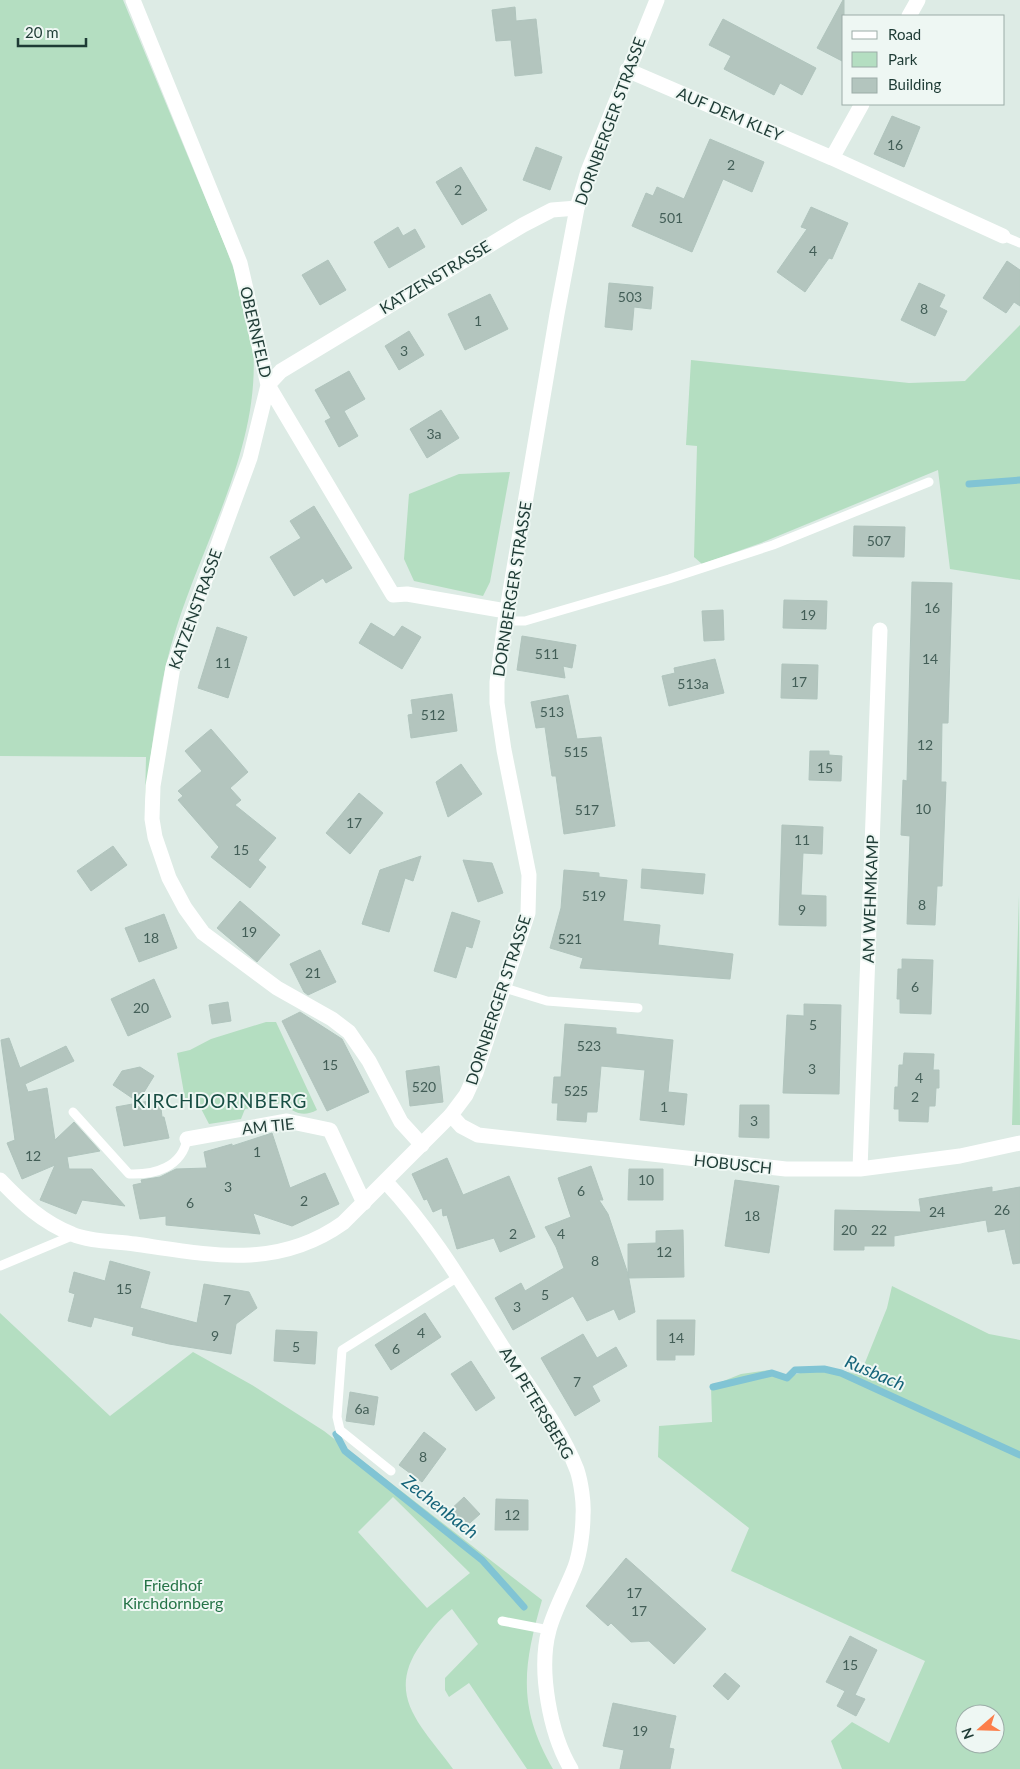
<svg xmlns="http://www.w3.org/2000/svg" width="1020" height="1769" font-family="Lato,sans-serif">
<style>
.green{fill:#b4dec1;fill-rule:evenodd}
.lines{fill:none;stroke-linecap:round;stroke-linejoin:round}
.stream{stroke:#81c4d4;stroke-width:7}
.building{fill:#b3c5be;stroke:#b0c4bd}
.service{stroke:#fff;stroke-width:9}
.minor{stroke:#fff;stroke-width:15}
.tertiary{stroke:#fff;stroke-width:15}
.labels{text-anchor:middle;stroke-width:4;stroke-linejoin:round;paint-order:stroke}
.number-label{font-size:14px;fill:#435e57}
.street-label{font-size:16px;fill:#1e3b35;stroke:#eef7f3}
.park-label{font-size:16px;fill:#267448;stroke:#eef7f3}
.water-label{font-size:18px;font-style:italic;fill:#15647a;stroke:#eef7f3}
.quarter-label{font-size:19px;letter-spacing:1px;fill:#194e44;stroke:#eef7f3}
</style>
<rect width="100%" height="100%" fill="#ddebe5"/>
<path class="green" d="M0,0H123L226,248C237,279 251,313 253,346C261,446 205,536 176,629C158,684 153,743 145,800L146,757L0,756Z
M1020,325V580L950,569L938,470L761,543L702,564L694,557L697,446L686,445L691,360L909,383L965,381Z
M510,472L490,582L483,596L414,581L404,559L409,494L459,474Z
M1019,895L1020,1125H1012Z
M266,1022H276L317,1110C302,1118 294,1112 282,1103L245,1109L241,1119L209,1124L195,1097L185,1099L177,1053L190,1050L211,1039Z
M892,1286L989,1334L1020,1340V1769H842L831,1741L852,1722L889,1743L925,1661L731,1571L749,1528L658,1457L659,1426L712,1422L711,1386L741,1374L770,1370L783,1378L824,1366L860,1375L887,1308ZM965,1714H995V1744H965Z
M0,1313L110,1416L193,1352L252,1385L324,1431L542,1600C523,1667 517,1706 553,1769H527L469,1683L449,1697L445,1690V1678L478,1644L452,1609C439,1619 431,1630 421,1644C384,1696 422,1726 453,1769H0ZM393,1497L470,1573L427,1608L358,1532Z"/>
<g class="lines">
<path class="stream" d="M969,484L1020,480
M713,1387L772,1373L787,1378L795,1370L824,1369L841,1373L1020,1455
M336,1434L345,1451L482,1560L524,1607"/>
</g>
<path class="building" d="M843,0H844V62L817,48Z
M515,7L516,21L536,19L542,73L515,76L511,40L496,41L492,10Z
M723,19L816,68L802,95L780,83L774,95L724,69L731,56L709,45Z
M892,116L920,127L904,167L874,154Z
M710,139L764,162L752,192L723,179L692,252L632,226L646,193L653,196L657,187L684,199Z
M536,147L562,157L550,190L523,180Z
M461,167L487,210L462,225L436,182Z
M811,207L848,223L832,259L829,258L805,292L777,272L807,229L801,227Z
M398,227L403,236L415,229L425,247L389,268L374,242Z
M328,260L346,290L320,305L302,275Z
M1007,261L1020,270V306L1014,302L1006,313L983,298Z
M609,283L653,287L651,309L634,307L632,330L605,327Z
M919,283L945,295L939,307L947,311L935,336L901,320Z
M490,294L508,329L465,350L448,314Z
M409,331L424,355L399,370L385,346Z
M349,371L365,399L344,411L358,436L339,447L325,421L331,418L315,390Z
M441,410L459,438L427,458L410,429Z
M314,506L352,568L326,583L323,578L294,596L270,557L301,538L290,521Z
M854,526L905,527L904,557L853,556Z
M912,582L952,583L948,723H942L941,782H946L942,886H937L935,925L907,924L910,836L901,835L903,780L907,781Z
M784,600L827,601L826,629L783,628Z
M723,610L724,640L704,641L702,611Z
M371,623L394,637L402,626L421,637L402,669L359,643Z
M217,627L247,637L228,698L198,688Z
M522,636L576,645L572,668L563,666L565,678L517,670Z
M715,659L724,693L669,706L662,676L675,673L674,668Z
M782,664L818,665L817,699L781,698Z
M452,694L457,731L411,738L408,715L413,714L411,700Z
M568,695L577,739L601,737L615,826L564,834L556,776H552L545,727L536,728L531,702Z
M211,729L248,772L230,788L241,800L235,805L276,838L258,860L266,867L250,888L211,857L219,847L178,800L183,796L178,791L202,771L185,751Z
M810,751H829V755L842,756L841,781L809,780Z
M461,764L482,794L448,817L436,782Z
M359,793L383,813L350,854L326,833Z
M782,825L823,827L822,854L803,853L801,895L826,896V926L779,925Z
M113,846L127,865L91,891L77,871Z
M421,856L413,881L405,878L389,932L362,924L380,870Z
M463,860L492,863L503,893L478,902Z
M642,869L705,874L703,894L641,888Z
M564,870L599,873V877L627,880L623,921L660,925L658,945L733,954L730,979L580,968L583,958L550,948L561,908Z
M240,901L280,935L257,962L217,928Z
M452,912L480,921L472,948L466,946L456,978L434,971Z
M164,914L177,948L139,962L125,928Z
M320,950L336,982L308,995L304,992L290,964Z
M902,959L933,960L931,1014L900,1013V999H897L898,969H902Z
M154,979L171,1017L128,1036L111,999Z
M228,1002L231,1021L212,1024L209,1005Z
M804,1004L841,1005L839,1094L783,1093L787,1015L804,1016Z
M300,1012L342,1039L369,1092L327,1111L282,1021Z
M565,1024L616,1028V1034L673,1040L668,1092L687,1094L684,1125L640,1120L645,1070L601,1066L597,1112H587L586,1122L557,1120L558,1103H552L554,1077H561Z
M9,1038L20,1068L66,1046L74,1061L25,1084L28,1092L47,1088L55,1140L74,1122L100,1151L67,1157L69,1169H92L125,1206L82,1200L76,1214L40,1200L55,1165L22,1179L7,1143L15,1140L1,1040Z
M904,1053L934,1054L933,1070H939V1088H936L935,1106H929L928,1122L899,1121V1109H894L895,1087H898L899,1065H903Z
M439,1066L443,1102L410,1106L406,1071Z
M140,1067L154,1076L138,1102L113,1085L122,1071Z
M160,1099L162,1117H164L169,1138L124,1146L116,1107Z
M740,1105H769V1138L739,1137Z
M272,1133L290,1188L325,1173L339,1204L292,1226L253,1213L260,1234L166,1225V1216L140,1219L133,1185L142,1183L141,1180L160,1177L176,1169L207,1168L204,1152L232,1144V1146Z
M447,1158L463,1195L509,1176L535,1237L500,1252L494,1238L457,1249L447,1215L443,1216L442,1208L433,1212L427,1199L424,1200L412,1174Z
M591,1166L603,1200H599L608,1214L628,1274L635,1312L619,1320L614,1309L587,1321L573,1296L513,1330L495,1298L521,1283L525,1291L564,1268L556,1247L545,1227L571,1217L558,1178Z
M629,1169H663V1200H628Z
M735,1180L779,1186L769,1253L725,1246Z
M992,1187V1192L1020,1187V1263L1013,1264L1005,1229L988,1232L986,1220L894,1236V1246H864V1250H834L835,1210L921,1212L919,1199Z
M683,1230L684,1277L628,1278V1244L656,1243V1231Z
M110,1261L150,1272L140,1308L197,1323L204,1284L249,1292L257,1308L236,1324L231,1354L169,1344L132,1335L134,1327L94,1317L91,1327L68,1321L75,1294L69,1292L74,1272L105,1281Z
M425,1313L441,1337L391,1370L375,1345Z
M657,1320H695L694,1355H675V1360H657Z
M276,1330L317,1332L315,1364L274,1361Z
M583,1334L597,1358L616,1347L627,1366L592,1386L600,1401L575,1416L541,1358Z
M471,1361L495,1398L476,1411L451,1374Z
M350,1392L378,1397L374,1425L346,1421Z
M424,1432L446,1449L422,1482L399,1465Z
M464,1497L480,1514L462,1530L447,1513Z
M496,1499L528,1500V1530H495Z
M626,1558L706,1629L674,1664L649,1641L631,1642L611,1623L608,1626L586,1606Z
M850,1636L877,1650L855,1695L865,1699L856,1716L837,1706L845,1691L826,1682Z
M725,1673L740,1686L728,1700L713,1686Z
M613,1703L676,1716L669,1748L674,1749L670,1769H620L624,1750L603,1746Z"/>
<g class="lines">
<path class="service" d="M1003,236L1020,243
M505,621H525L669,579L773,545L929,482
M505,988L547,1001L638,1008
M73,1112L129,1174C155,1175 182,1167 187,1139
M0,1266L74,1235
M391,1471L340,1430L337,1417L342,1350L458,1277
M502,1621L549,1630"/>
<path class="minor" d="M133,0L240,263L268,385L393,595L407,594L506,611
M909,16L918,0
M627,70L832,158L1003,236
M832,158L862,104
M451,1115L461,1126L478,1135L786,1169H860L960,1156L1020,1143
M187,1139L287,1121L330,1130L364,1203
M422,1145L401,1122L369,1061L349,1032L332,1019L277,988L203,933L185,908L169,878L155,837L152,819L153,786L173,667L250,458L268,385L281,371L523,225L552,210L577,208
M860,1169L880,630
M386,1182C433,1232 468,1293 505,1351C530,1389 561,1428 577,1470C581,1482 584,1503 583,1515C583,1531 580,1553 575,1567C567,1588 555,1608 549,1630C538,1670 550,1734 571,1769"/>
<path class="tertiary" d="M0,1180C22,1203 42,1222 72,1234C90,1242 116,1241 135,1244C210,1255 277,1270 343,1223L451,1115L466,1095L476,1073L528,913L529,875L504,750L497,703V682L505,621L557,314L577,208L588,171L657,0"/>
</g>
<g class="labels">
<g class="number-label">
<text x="895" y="150">16</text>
<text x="731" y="170">2</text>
<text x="458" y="195">2</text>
<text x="671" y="223">501</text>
<text x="813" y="256">4</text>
<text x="630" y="302">503</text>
<text x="924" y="314">8</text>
<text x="478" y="326">1</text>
<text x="404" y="356">3</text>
<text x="434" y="439">3a</text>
<text x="879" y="546">507</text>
<text x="932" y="613">16</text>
<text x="808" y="620">19</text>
<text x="547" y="659">511</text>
<text x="930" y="664">14</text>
<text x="223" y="668">11</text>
<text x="799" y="687">17</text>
<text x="693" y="689">513a</text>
<text x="552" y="717">513</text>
<text x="433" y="720">512</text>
<text x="925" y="750">12</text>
<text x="576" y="757">515</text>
<text x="825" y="773">15</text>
<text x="923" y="814">10</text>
<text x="587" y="815">517</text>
<text x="354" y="828">17</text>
<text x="802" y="845">11</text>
<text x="241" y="855">15</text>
<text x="594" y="901">519</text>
<text x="922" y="910">8</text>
<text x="802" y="915">9</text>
<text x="249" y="937">19</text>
<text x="151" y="943">18</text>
<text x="570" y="944">521</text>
<text x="313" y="978">21</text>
<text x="915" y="992">6</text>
<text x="141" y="1013">20</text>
<text x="813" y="1030">5</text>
<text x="589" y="1051">523</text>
<text x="330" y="1070">15</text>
<text x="812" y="1074">3</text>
<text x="919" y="1083">4</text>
<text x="424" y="1092">520</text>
<text x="576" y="1096">525</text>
<text x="915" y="1102">2</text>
<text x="664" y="1112">1</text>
<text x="754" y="1126">3</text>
<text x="257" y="1157">1</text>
<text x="33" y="1161">12</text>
<text x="646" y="1185">10</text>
<text x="228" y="1192">3</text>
<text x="581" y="1196">6</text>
<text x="304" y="1206">2</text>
<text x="190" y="1208">6</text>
<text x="1002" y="1215">26</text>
<text x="937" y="1217">24</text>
<text x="752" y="1221">18</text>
<text x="849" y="1235">20</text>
<text x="879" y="1235">22</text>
<text x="513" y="1239">2</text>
<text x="561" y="1239">4</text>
<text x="664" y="1257">12</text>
<text x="595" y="1266">8</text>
<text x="124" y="1294">15</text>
<text x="545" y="1300">5</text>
<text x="227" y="1305">7</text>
<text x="517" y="1312">3</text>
<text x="421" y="1338">4</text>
<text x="215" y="1341">9</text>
<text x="676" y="1343">14</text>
<text x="296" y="1352">5</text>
<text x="396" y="1354">6</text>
<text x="577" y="1387">7</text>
<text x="362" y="1414">6a</text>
<text x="423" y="1462">8</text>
<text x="512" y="1520">12</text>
<text x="634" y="1598">17</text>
<text x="639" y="1616">17</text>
<text x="850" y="1670">15</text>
<text x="640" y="1736">19</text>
</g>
<g class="street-label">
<text transform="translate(730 114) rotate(23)" y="6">AUF DEM KLEY</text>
<text transform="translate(610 121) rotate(-70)" y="6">DORNBERGER STRASSE</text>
<text transform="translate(435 277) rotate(-31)" y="6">KATZENSTRASSE</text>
<text transform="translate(256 332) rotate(77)" y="6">OBERNFELD</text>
<text transform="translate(512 589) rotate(-81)" y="6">DORNBERGER STRASSE</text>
<text transform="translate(195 609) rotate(-70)" y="6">KATZENSTRASSE</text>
<text transform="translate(870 899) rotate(-88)" y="6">AM WEHMKAMP</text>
<text transform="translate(498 1000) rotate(-72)" y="6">DORNBERGER STRASSE</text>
<text transform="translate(268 1126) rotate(-6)" y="6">AM TIE</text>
<text transform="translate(733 1164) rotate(6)" y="6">HOBUSCH</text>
<text transform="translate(537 1403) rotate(59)" y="6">AM PETERSBERG</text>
</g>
<g class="park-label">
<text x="173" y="1591">Friedhof<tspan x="173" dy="18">Kirchdornberg</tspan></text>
</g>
<g class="water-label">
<text transform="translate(875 1373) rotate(23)" y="6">Rusbach</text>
<text transform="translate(440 1507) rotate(38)" y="6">Zechenbach</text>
</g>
<g class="quarter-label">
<text x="220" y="1108">KIRCHDORNBERG</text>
</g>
</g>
<rect x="842" y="15" width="162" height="90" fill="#eef7f3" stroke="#9baca7"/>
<rect x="852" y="31" width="25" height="8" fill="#ffffff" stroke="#9baca7"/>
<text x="888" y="40" font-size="15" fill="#1e3b35">Road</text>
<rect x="852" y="52" width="25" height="15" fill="#b4dec1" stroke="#9baca7"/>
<text x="888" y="65" font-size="15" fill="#1e3b35">Park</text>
<rect x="852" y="78" width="25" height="15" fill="#b3c5be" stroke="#9baca7"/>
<text x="888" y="90" font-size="15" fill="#1e3b35">Building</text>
<g transform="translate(980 1729) rotate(250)"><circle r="24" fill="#eef7f3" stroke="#9baca7"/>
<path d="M0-4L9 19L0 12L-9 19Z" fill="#fc7e4a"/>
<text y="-8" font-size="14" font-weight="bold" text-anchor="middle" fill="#1e3b35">N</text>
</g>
<path d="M18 38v8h68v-8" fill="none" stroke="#1e3b35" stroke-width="2.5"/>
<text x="25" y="38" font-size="15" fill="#1e3b35" stroke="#eef7f3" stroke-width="4" paint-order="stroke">20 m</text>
</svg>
